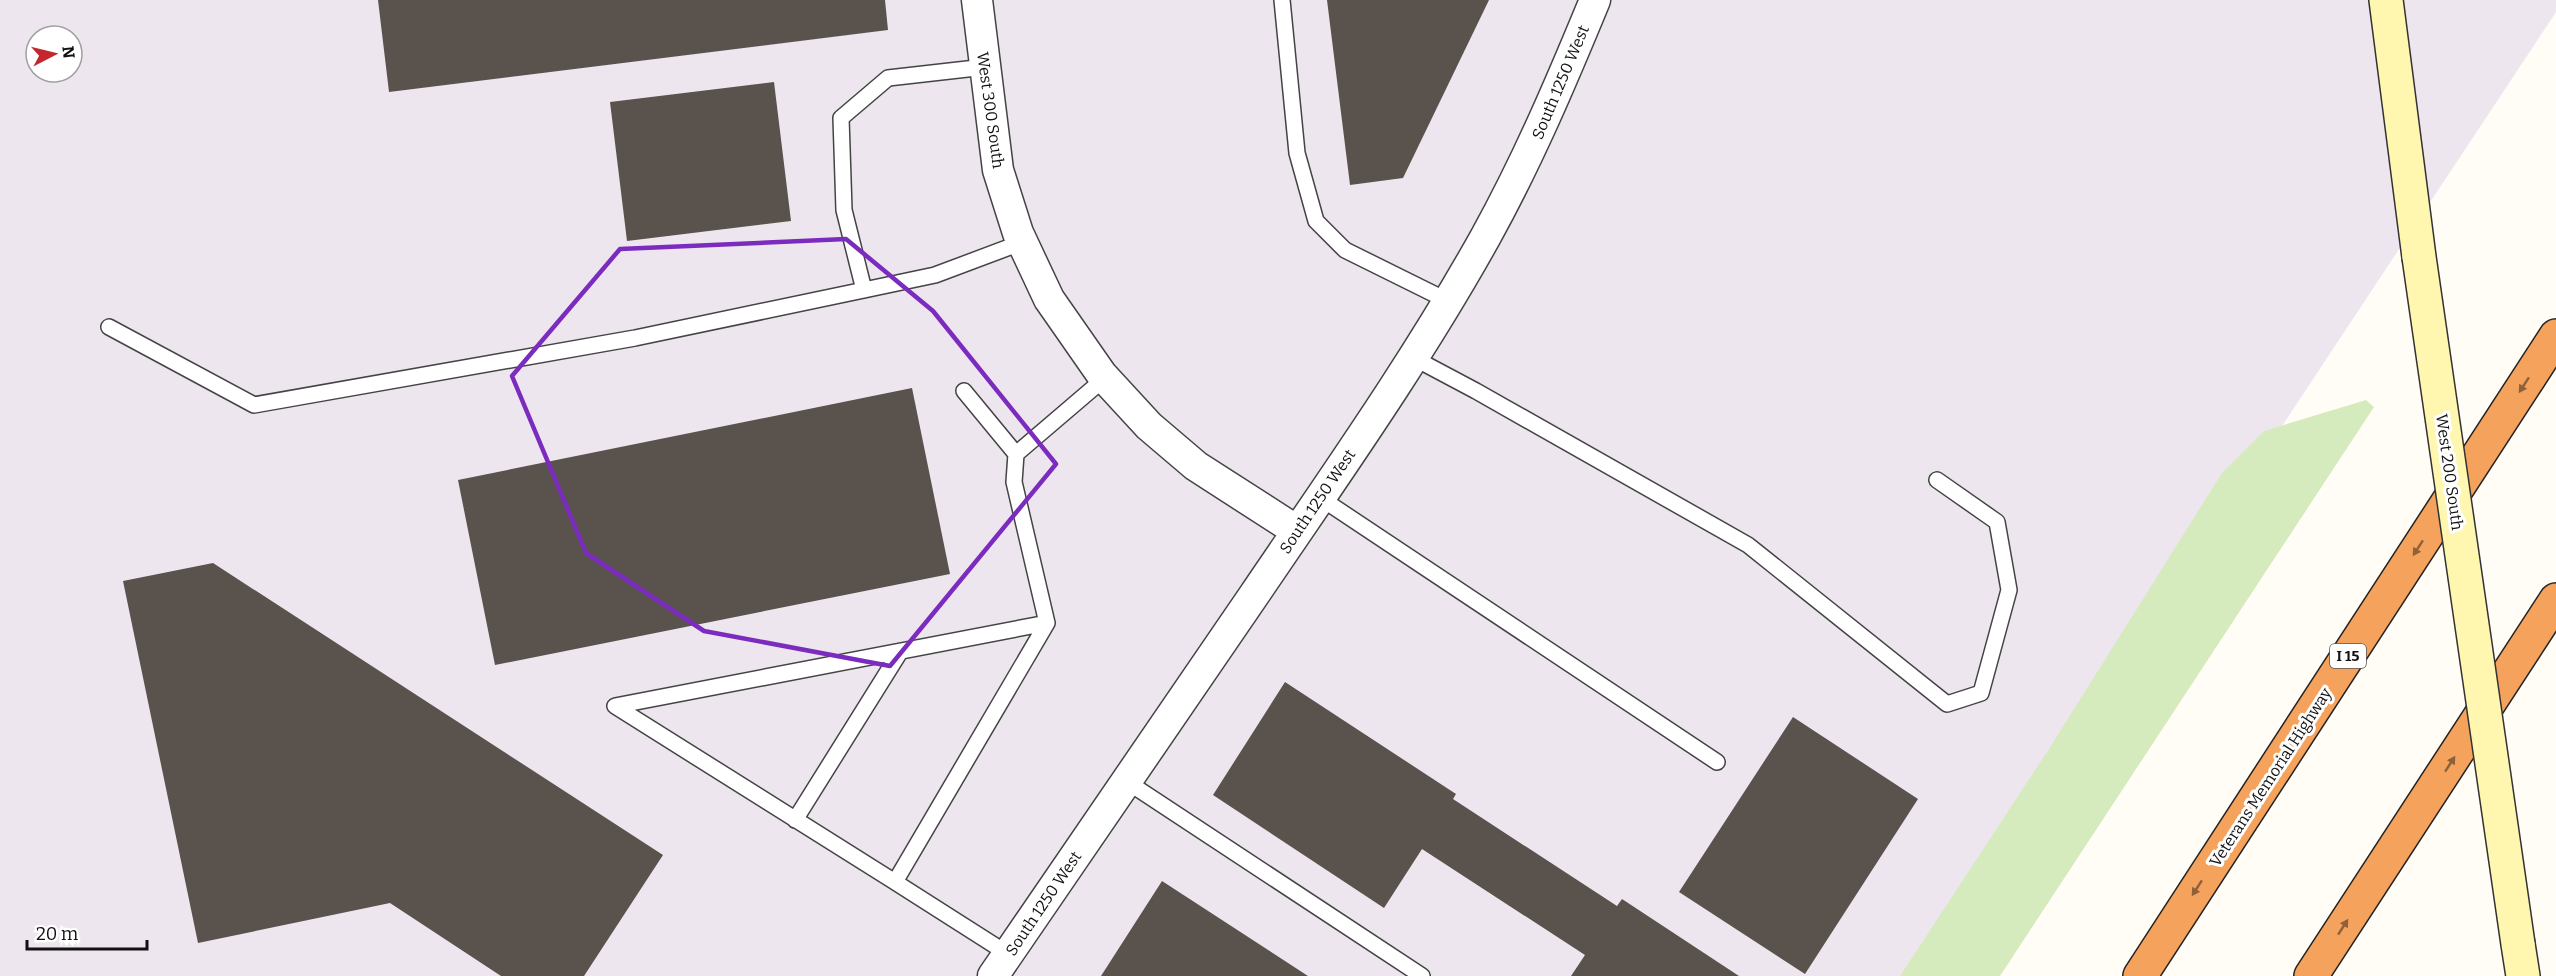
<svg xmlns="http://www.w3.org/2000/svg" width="2556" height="976" font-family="Bitter,serif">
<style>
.industrial{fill:#eee6ef;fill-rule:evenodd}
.green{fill:#d5ebbd}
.building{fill:#5a524d}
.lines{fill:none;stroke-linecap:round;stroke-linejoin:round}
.lane-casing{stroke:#444;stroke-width:18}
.street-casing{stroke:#444;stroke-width:33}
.secondary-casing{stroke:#333;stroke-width:36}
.highway-casing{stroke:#222;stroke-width:36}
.lane{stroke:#fff;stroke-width:15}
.street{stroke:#fff;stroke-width:30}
.secondary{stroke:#fff6b0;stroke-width:33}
.highway{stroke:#f5a25d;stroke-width:33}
.secondary-bridge-casing{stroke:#333;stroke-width:36;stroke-linecap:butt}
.secondary-bridge{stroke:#fff6b0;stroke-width:33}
.oneway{fill:#8e613b}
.marked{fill:none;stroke:#7b2cbf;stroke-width:4.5;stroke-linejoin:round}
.labels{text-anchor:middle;stroke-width:6;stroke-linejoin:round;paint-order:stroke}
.shield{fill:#fff;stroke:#585858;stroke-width:1.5}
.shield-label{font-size:15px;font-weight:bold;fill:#111}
.street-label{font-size:16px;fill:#111;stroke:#fff}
</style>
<rect width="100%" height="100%" fill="#fffdf5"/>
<path class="industrial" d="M0,0H2556V12L1918,976H0ZM36,36H72V72H36Z"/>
<path class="green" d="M2366,400L2374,407L2000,976H1900L2047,752L2222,473L2264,431Z"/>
<path class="building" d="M378,0H885L888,30L389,92Z
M1327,0H1489L1403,178L1350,185Z
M774,82L791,221L627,241L610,102Z
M912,388L950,574L495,665L458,480Z
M213,563L663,855L584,976H501L390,903L198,943L123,581Z
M1285,682L1456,794L1453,799L1617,906L1622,899L1739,976H1571L1585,955L1422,849L1384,908L1213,795Z
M1793,717L1918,799L1805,974L1679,892Z
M1162,881L1308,976H1101Z"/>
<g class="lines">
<defs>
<path id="lane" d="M1282,0L1297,153L1316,221L1345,250L1448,301
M864,290L844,210L841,118L888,78L985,67
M109,327L254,405L635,338L864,290L935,275L1023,242
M1412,357L1476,391L1748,545L1947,704L1981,693L2009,590L1997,522L1937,480
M964,391L1016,454
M1319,497L1717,762
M1126,781L1422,976
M795,820L900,652
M895,882L615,706L1047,623
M1008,954L895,882L1047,623L1014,482L1016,454L1105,378"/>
<path id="street" d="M977,0L998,170L1018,233L1049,299L1102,375L1149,426L1196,466L1297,531
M993,976C1080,849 1167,722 1254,595C1334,477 1417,360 1486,236C1528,160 1562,80 1595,0"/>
<path id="secondary" d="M2386,0L2419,257
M2518,944L2523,976"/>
<path id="highway" d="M2140,976L2556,336
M2311,976L2556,600"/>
</defs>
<use href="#lane" class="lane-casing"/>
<use href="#street" class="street-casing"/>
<use href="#secondary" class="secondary-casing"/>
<use href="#highway" class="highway-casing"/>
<use href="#lane" class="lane"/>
<use href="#street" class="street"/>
<use href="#secondary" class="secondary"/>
<use href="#highway" class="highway"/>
<defs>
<path id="secondary-bridge" d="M2419,257L2518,944"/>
</defs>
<use href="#secondary-bridge" class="secondary-bridge-casing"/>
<use href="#secondary-bridge" class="secondary-bridge"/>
</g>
<defs><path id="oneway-solid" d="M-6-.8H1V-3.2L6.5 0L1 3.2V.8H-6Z" transform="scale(1.5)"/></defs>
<g class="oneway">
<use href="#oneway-solid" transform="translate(2524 385) rotate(123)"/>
<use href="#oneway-solid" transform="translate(2418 548) rotate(123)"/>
<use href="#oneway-solid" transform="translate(2450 764) rotate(-57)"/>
<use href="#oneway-solid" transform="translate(2197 888) rotate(123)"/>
<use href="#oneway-solid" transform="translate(2343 927) rotate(-57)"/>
</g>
<path class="marked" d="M846,239L933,311L1056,464L890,666L704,631L586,553L512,376L620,249Z"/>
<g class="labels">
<rect class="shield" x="2330" y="644" width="36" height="24" rx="4.5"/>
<g class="shield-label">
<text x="2348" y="661">I 15</text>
</g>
<g class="street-label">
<text transform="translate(1560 82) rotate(-67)" y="6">South 1250 West</text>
<text transform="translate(991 110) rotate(82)" y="6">West 300 South</text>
<text transform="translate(2450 472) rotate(82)" y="6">West 200 South</text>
<text transform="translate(1317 501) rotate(-56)" y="6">South 1250 West</text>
<text transform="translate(2270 777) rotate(-57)" y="6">Veterans Memorial Highway</text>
<text transform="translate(1043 903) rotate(-56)" y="6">South 1250 West</text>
</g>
</g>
<g transform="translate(54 54) rotate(83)"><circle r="28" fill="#ffffff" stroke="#a0a0a0" stroke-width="1.5"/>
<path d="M0-4.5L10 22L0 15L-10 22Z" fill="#c4262e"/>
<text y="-9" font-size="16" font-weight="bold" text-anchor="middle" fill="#111111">N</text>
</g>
<path d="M27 940v9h120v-9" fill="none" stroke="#111111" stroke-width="3"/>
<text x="36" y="940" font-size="18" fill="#111111" stroke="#ffffff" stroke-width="4.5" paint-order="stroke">20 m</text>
</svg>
